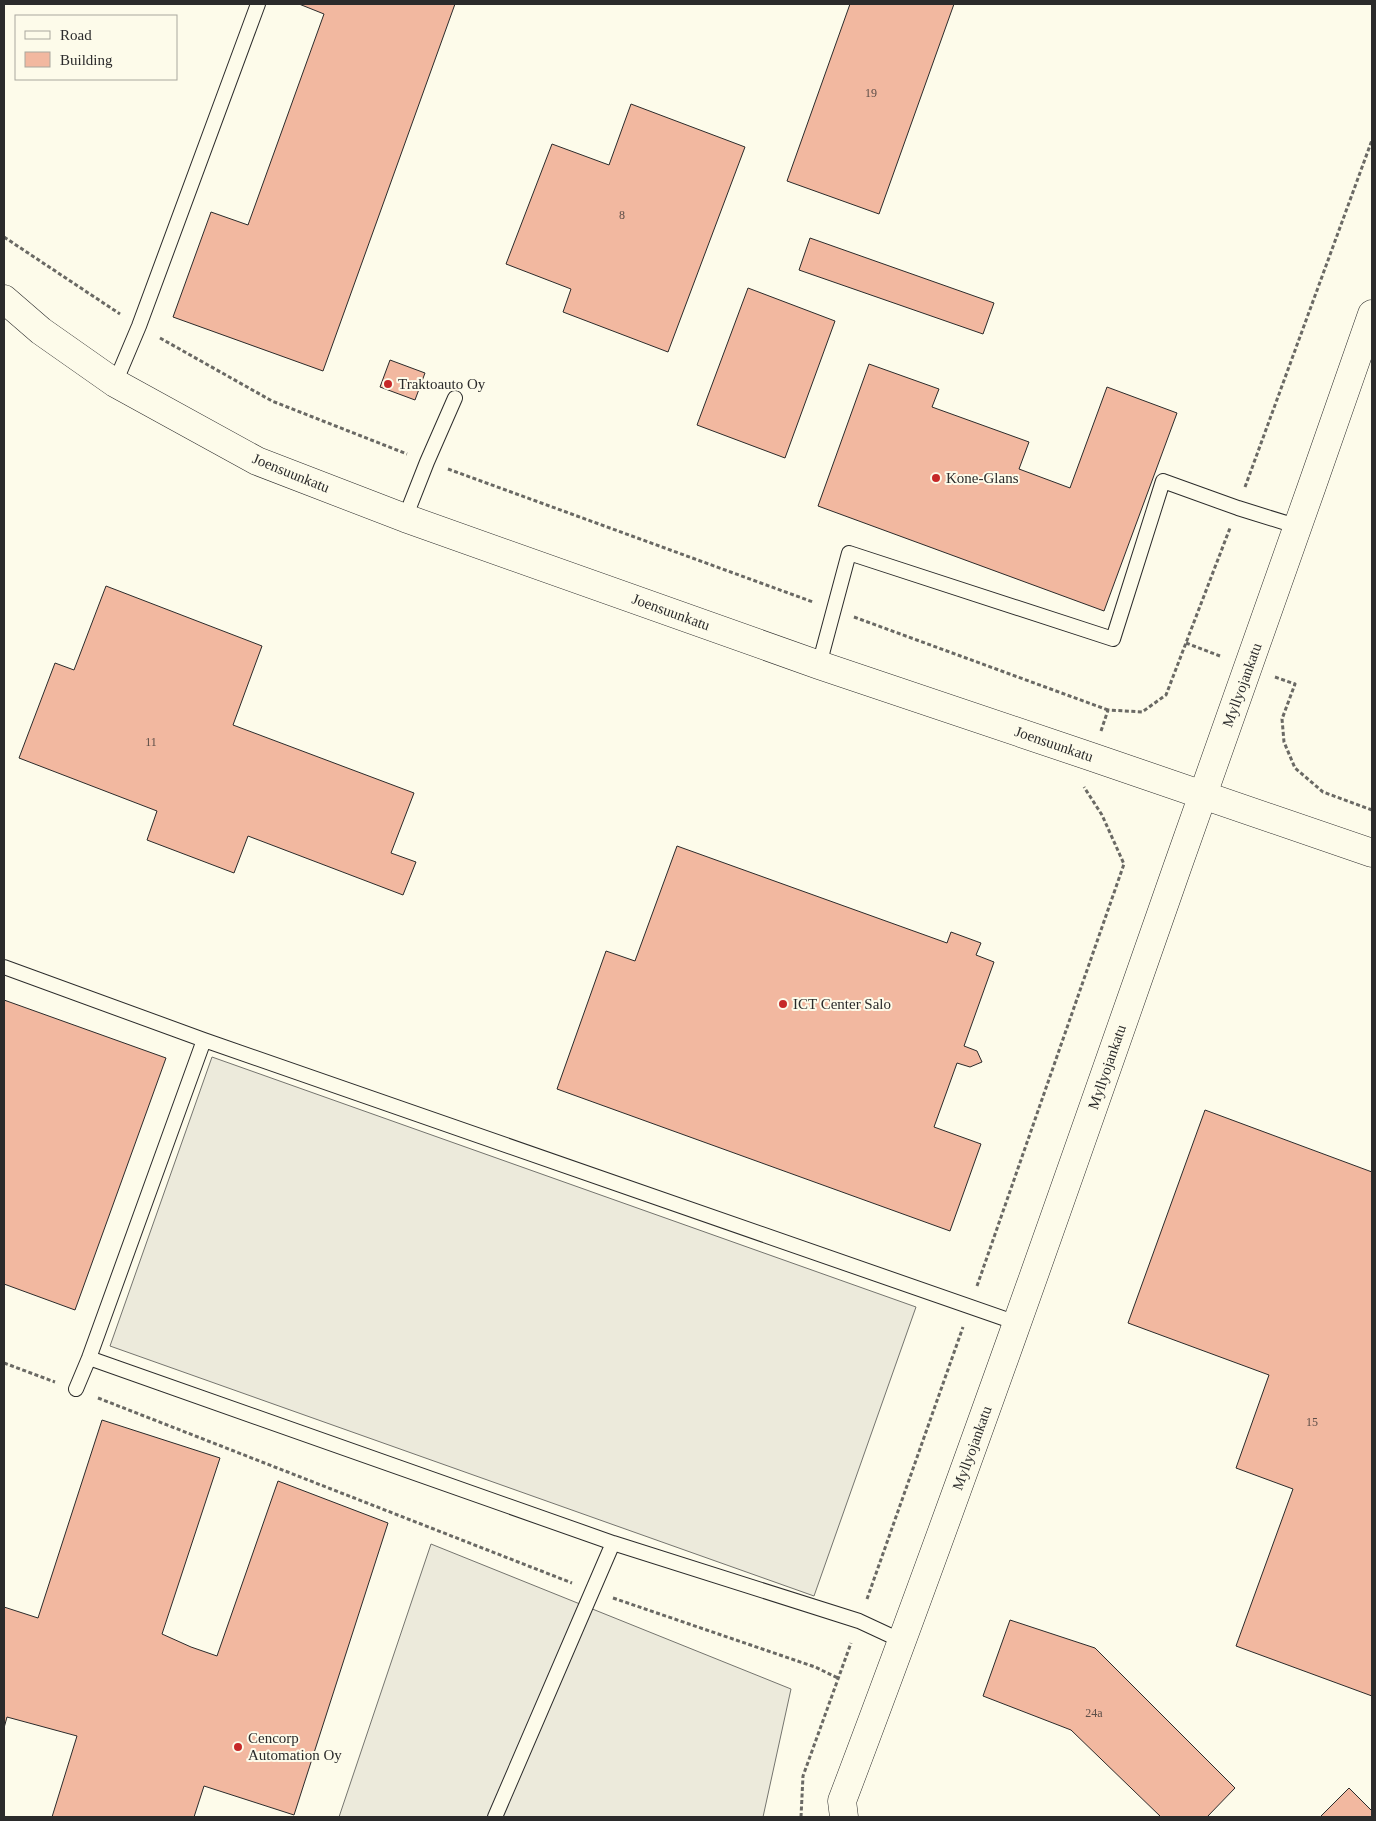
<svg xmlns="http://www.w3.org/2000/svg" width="1376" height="1821" font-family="'Times New Roman',serif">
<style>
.parking{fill:#eceadb;stroke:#74746e}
.building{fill:#f2b8a0;stroke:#2b2b2b}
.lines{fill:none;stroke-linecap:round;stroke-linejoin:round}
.service-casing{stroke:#2b2b2b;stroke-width:16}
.minor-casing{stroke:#2b2b2b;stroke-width:29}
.tertiary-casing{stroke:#2b2b2b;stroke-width:29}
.path{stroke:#6a6964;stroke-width:3;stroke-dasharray:4 2.5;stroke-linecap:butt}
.service{stroke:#fdfbea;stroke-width:14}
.minor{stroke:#fdfbea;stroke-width:28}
.tertiary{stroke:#fdfbea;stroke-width:28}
.poi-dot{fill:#c62828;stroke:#fdfbea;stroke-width:2}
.labels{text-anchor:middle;stroke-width:4;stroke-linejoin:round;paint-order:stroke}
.number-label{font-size:12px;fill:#5d4e48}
.poi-label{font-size:15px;fill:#2b2b2b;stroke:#fdfbea;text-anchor:start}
.street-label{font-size:15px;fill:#2b2b2b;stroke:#fdfbea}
</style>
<rect width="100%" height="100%" fill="#fdfbea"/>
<path class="parking" d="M212,1057L916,1307L814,1596L110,1346Z
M431,1544L791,1689L763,1817H339Z"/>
<path class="building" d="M299,4H455L323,371L173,317L211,212L248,225L324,14Z
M850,4H954L879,214L787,181Z
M631,104L745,147L668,352L563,312L571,289L506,264L552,144L609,165Z
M810,238L994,303L983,334L799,270Z
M748,288L835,321L785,458L697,425Z
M390,360L425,373L415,400L380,387Z
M869,364L939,389L932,407L1029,442L1019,469L1070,488L1107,387L1177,413L1104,611L818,506Z
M106,586L262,646L233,725L414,793L391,853L416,862L403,895L248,836L234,873L147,840L157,811L19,758L55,663L74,670Z
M677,846L947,943L951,932L981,943L976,955L994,962L964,1046L977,1051L982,1062L970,1067L957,1063L934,1127L981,1144L950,1231L557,1089L606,951L635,961Z
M4,1000L166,1058L75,1310L4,1284Z
M1205,1110L1372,1172V1696L1236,1646L1293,1489L1236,1468L1269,1375L1128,1323Z
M102,1420L220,1458L162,1634L191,1647L217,1656L278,1481L388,1523L294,1815L204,1786L194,1817H52L77,1736L7,1717L4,1728V1607L38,1618Z
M1010,1620L1095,1648L1235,1788L1207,1817H1161L1071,1730L983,1696Z
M1349,1788L1372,1811V1817H1320Z"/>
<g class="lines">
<defs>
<path id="service" d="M115,383L139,326L258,4
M405,518L427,462L455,398
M819,665L849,553L1113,639L1163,481L1238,508L1299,527
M4,967L204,1040L1017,1323
M89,1358L613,1543L859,1621L902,1641
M76,1389L89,1358L204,1040
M495,1817L613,1543"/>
<path id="minor" d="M844,1817L842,1801C959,1492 1068,1180 1177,868C1242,683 1308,499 1372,314"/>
<path id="tertiary" d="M4,299L41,331L115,383L257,461L405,518L819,665L1092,757L1372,853"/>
</defs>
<use href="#service" class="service-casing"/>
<use href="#minor" class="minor-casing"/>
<use href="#tertiary" class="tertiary-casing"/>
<path class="path" d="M4,237L120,314
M160,338L272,401L407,454
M448,469L813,602
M1245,487L1372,140
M854,617L1108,710
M1186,643L1220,656
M1275,677L1295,684L1282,719L1284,742L1295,768L1323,792L1372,810
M1101,731L1108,710L1142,712L1166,695L1230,528
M977,1286L1124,864L1102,815L1084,787
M4,1363L55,1382
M98,1398L572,1583
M613,1598L815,1667L838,1678
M867,1599L963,1327
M801,1817L803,1776L851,1643"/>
<use href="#service" class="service"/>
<use href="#minor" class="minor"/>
<use href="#tertiary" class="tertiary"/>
</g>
<g class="poi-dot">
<circle cx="388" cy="384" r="5"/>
<circle cx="936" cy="478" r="5"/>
<circle cx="783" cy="1004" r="5"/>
<circle cx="238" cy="1747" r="5"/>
</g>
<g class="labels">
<g class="number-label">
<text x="871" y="97">19</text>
<text x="622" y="219">8</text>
<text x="151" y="746">11</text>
<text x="1312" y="1426">15</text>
<text x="1094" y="1717">24a</text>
</g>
<g class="poi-label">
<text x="398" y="389">Traktoauto Oy</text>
<text x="946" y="483">Kone-Glans</text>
<text x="793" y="1009">ICT Center Salo</text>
<text x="248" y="1743">Cencorp<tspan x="248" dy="17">Automation Oy</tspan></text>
</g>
<g class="street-label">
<text transform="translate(291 473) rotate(22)" y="5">Joensuunkatu</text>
<text transform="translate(671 612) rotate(20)" y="5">Joensuunkatu</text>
<text transform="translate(1242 685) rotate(-70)" y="5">Myllyojankatu</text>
<text transform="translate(1054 744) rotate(19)" y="5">Joensuunkatu</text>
<text transform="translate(1107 1067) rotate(-71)" y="5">Myllyojankatu</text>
<text transform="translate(972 1448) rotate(-70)" y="5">Myllyojankatu</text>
</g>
</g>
<rect width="1376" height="1821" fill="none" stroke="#2b2b2b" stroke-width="10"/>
<rect x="15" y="15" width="162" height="65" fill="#fdfbea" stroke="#a9a89e"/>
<rect x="25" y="31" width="25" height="8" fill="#fdfbea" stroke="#a9a89e"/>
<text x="60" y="40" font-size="15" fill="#2b2b2b">Road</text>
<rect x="25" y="52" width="25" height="15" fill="#f2b8a0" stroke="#a9a89e"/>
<text x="60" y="65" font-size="15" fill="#2b2b2b">Building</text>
</svg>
